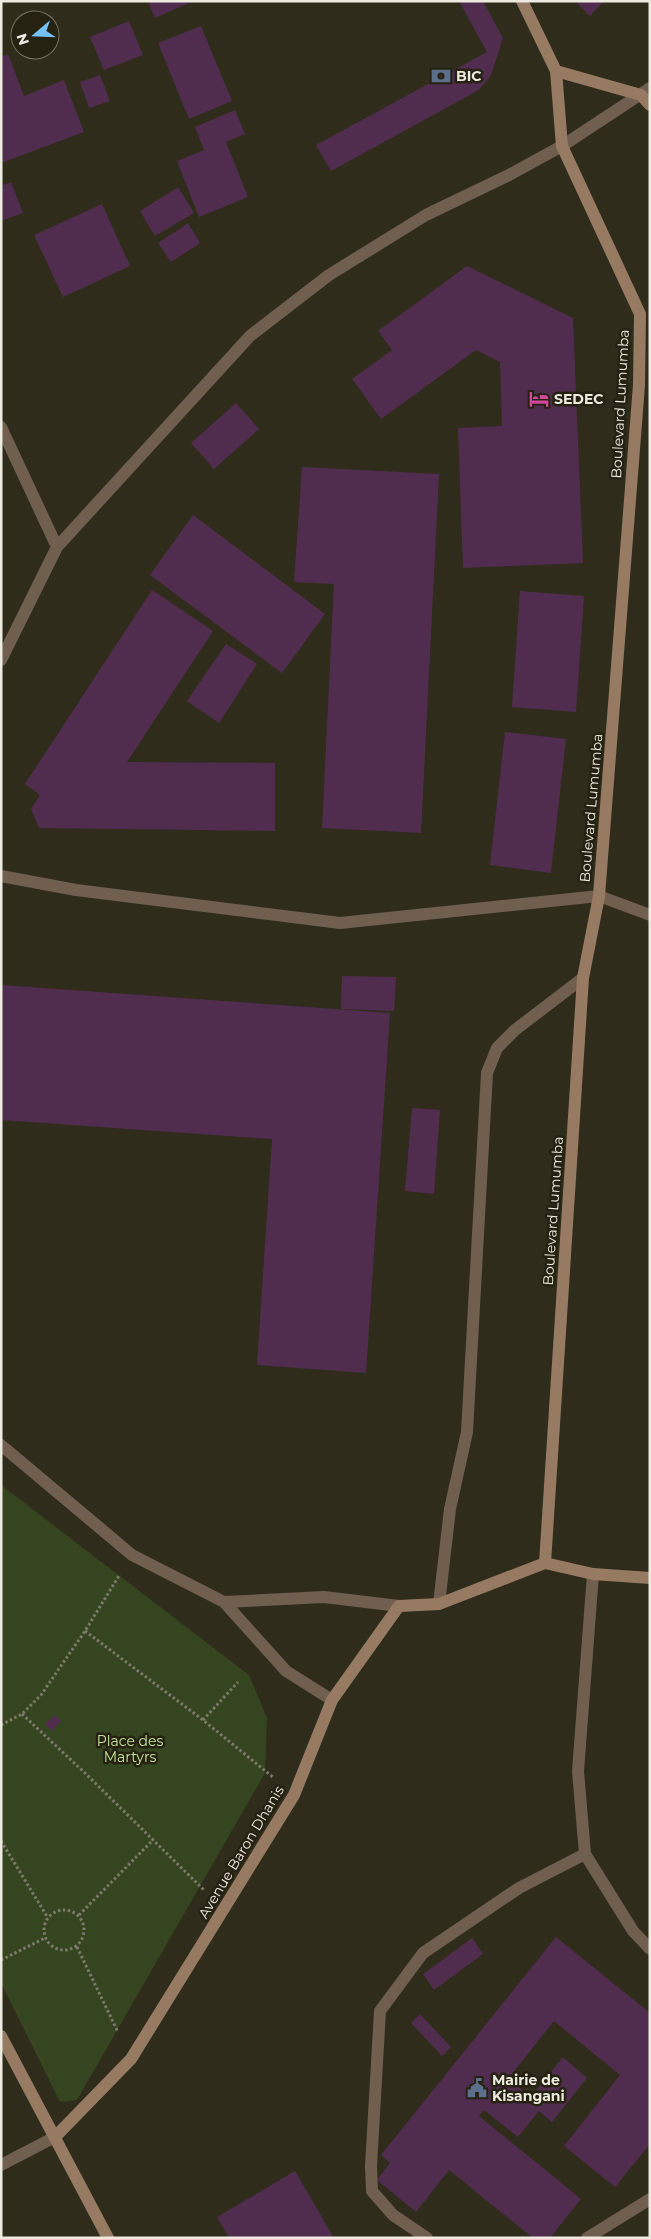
<svg xmlns="http://www.w3.org/2000/svg" width="651" height="2239" font-family="Montserrat,sans-serif">
<style>
.green{fill:#354520}
.building{fill:#502d4f}
.lines{fill:none;stroke-linecap:round;stroke-linejoin:round}
.path{stroke:#7c7a6b;stroke-width:3;stroke-dasharray:2.5 2.5;stroke-linecap:butt}
.lane{stroke:#705f4f;stroke-width:12}
.street{stroke:#705f4f;stroke-width:12}
.secondary{stroke:#967b62;stroke-width:12}
.labels{text-anchor:middle;stroke-width:5;stroke-linejoin:round;paint-order:stroke}
.poi-label{font-size:14px;font-weight:bold;fill:#edebe0;stroke:#262212;text-anchor:start}
.street-label{font-size:14px;fill:#edebe0;stroke:#262212}
.park-label{font-size:14px;fill:#c3e49a;stroke:#262212}
</style>
<rect width="100%" height="100%" fill="#2f2c1b"/>
<path class="green" d="M1,1485L249,1675L267,1718L265,1773L77,2100L60,2102L1,1983Z"/>
<path class="building" d="M148,1H193L155,18Z
M459,1H483L503,38L491,75L479,90L331,171L316,145L487,52Z
M575,1H604L590,16Z
M129,21L143,55L104,70L90,37Z
M201,26L232,101L189,119L158,43Z
M8,54L24,96L64,80L84,132L1,163V57Z
M100,75L110,101L89,108L80,82Z
M235,110L245,134L226,142L248,197L199,217L177,161L204,150L195,127Z
M11,182L23,213L1,221V186Z
M178,187L194,213L155,236L140,211Z
M102,204L130,266L63,297L34,235Z
M188,223L200,243L171,262L158,243Z
M467,266L573,318L583,563L463,568L458,428L502,426L500,362L476,350L381,419L352,379L392,350L378,331Z
M236,403L259,429L214,469L191,443Z
M302,467L439,474L421,833L322,828L334,584L294,582Z
M193,515L325,614L282,673L150,575Z
M152,590L213,631L127,762L275,763V831L39,828L31,809L40,795L25,784Z
M520,591L584,596L576,712L512,707Z
M226,644L257,664L219,723L187,701Z
M505,732L566,739L551,873L490,865Z
M342,976L396,977L394,1011L341,1009Z
M1,985L390,1013L366,1373L257,1365L272,1139L1,1120Z
M412,1108L440,1110L434,1194L405,1191Z
M55,1715L61,1721L52,1731L45,1724Z
M556,1937L650,2013V2144L615,2187L564,2146L620,2075L554,2021L508,2079L531,2097L563,2057L587,2078L552,2122L539,2111L518,2137L484,2110L479,2116L581,2199L550,2238H533L449,2170L416,2212L377,2180L390,2163L381,2155Z
M472,1938L483,1954L434,1990L423,1974Z
M420,2014L451,2047L442,2056L411,2023Z
M295,2171L334,2238H229L217,2217Z"/>
<g class="lines">
<path class="path" d="M85,1631L203,1720L274,1778
M22,1714L86,1774L205,1891
M203,1720L238,1682
M1,1725L22,1714L41,1695L85,1631L120,1574
M1,1841L48,1918
M44 1930a20 20 0 1 1 40 0a20 20 0 1 1-40 0Z
M79,1915L153,1840
M77,1947L118,2032
M1,1960L45,1938"/>
<path class="lane" d="M439,1604L450,1509L467,1432L487,1073L497,1048L515,1030L583,978"/>
<path class="street" d="M1,427L57,547
M1,660L57,547L250,336L329,275L426,215L509,175L562,146L650,88
M1,876L76,890L340,923L599,896L650,915
M1,1445L132,1555L224,1602L286,1671L332,1700
M593,1574L578,1771L585,1854L633,1931L650,1949
M224,1602L324,1597L399,1606
M1,2165L55,2137
M427,2238L393,2215L372,2191L371,2166L380,2011L423,1953L519,1888L585,1854
M587,2238L650,2199"/>
<path class="secondary" d="M522,1L556,71L562,146L640,314L639,385L599,896L583,978L545,1563
M556,71L641,95L650,105
M1,2036L108,2238
M55,2137L131,2059L294,1795L332,1700L399,1606L439,1604L545,1563L593,1574L650,1578"/>
</g>
<defs>
<symbol id="bank-bare" viewBox="-9 -9 18 18"><path d="M-6-4H6V4H-6ZM0-2.3a2.3 2.3 0 1 0 0 4.6a2.3 2.3 0 1 0 0-4.6Z" fill="#5c6f8a" stroke="#262212" stroke-width="2.5" paint-order="stroke"/></symbol>
<symbol id="hotel-bare" viewBox="-9 -9 18 18"><path d="M-6-4.5h1.5V1H6V5H4.5V3h-9V5H-6ZM-4 0a1.8 1.8 0 1 1 3.6 0ZM.5 0V-2.5h3Q6-2.5 6 0Z" fill="#d1479c" stroke="#262212" stroke-width="2.5" paint-order="stroke"/></symbol>
<symbol id="civic-bare" viewBox="-9 -9 18 18"><path d="M-.6-6.5H3V-4.5H.6V-3L4-1V1h2V6H-6V1h2V-1L-.6-3ZM-1.2 2.5V6h2.4V2.5Z" fill="#5c6f8a" stroke="#262212" stroke-width="2.5" paint-order="stroke"/></symbol>
</defs>
<g fill-rule="evenodd">
<use href="#bank-bare" x="427" y="62" width="28" height="28"/>
<use href="#hotel-bare" x="525" y="385" width="28" height="28"/>
<use href="#civic-bare" x="463" y="2074" width="28" height="28"/>
</g>
<g class="labels">
<g class="poi-label">
<text x="456" y="81">BIC</text>
<text x="554" y="404">SEDEC</text>
<text x="492" y="2085">Mairie de<tspan x="492" dy="16">Kisangani</tspan></text>
</g>
<g class="street-label">
<text transform="translate(620 404) rotate(-87)" y="5">Boulevard Lumumba</text>
<text transform="translate(591 808) rotate(-85)" y="5">Boulevard Lumumba</text>
<text transform="translate(553 1211) rotate(-86)" y="5">Boulevard Lumumba</text>
<text transform="translate(241 1852) rotate(-59)" y="5">Avenue Baron Dhanis</text>
</g>
<g class="park-label">
<text x="130" y="1746">Place des<tspan x="130" dy="16">Martyrs</tspan></text>
</g>
</g>
<rect width="651" height="2239" fill="none" stroke="#edebe0" stroke-width="5"/>
<g transform="translate(35 35) rotate(251)"><circle r="24" fill="#262212" stroke="#767264"/>
<path d="M0-4L9 19L0 12L-9 19Z" fill="#73c1f5"/>
<text y="-8" font-size="14" font-weight="bold" text-anchor="middle" fill="#edebe0">N</text>
</g>
</svg>
